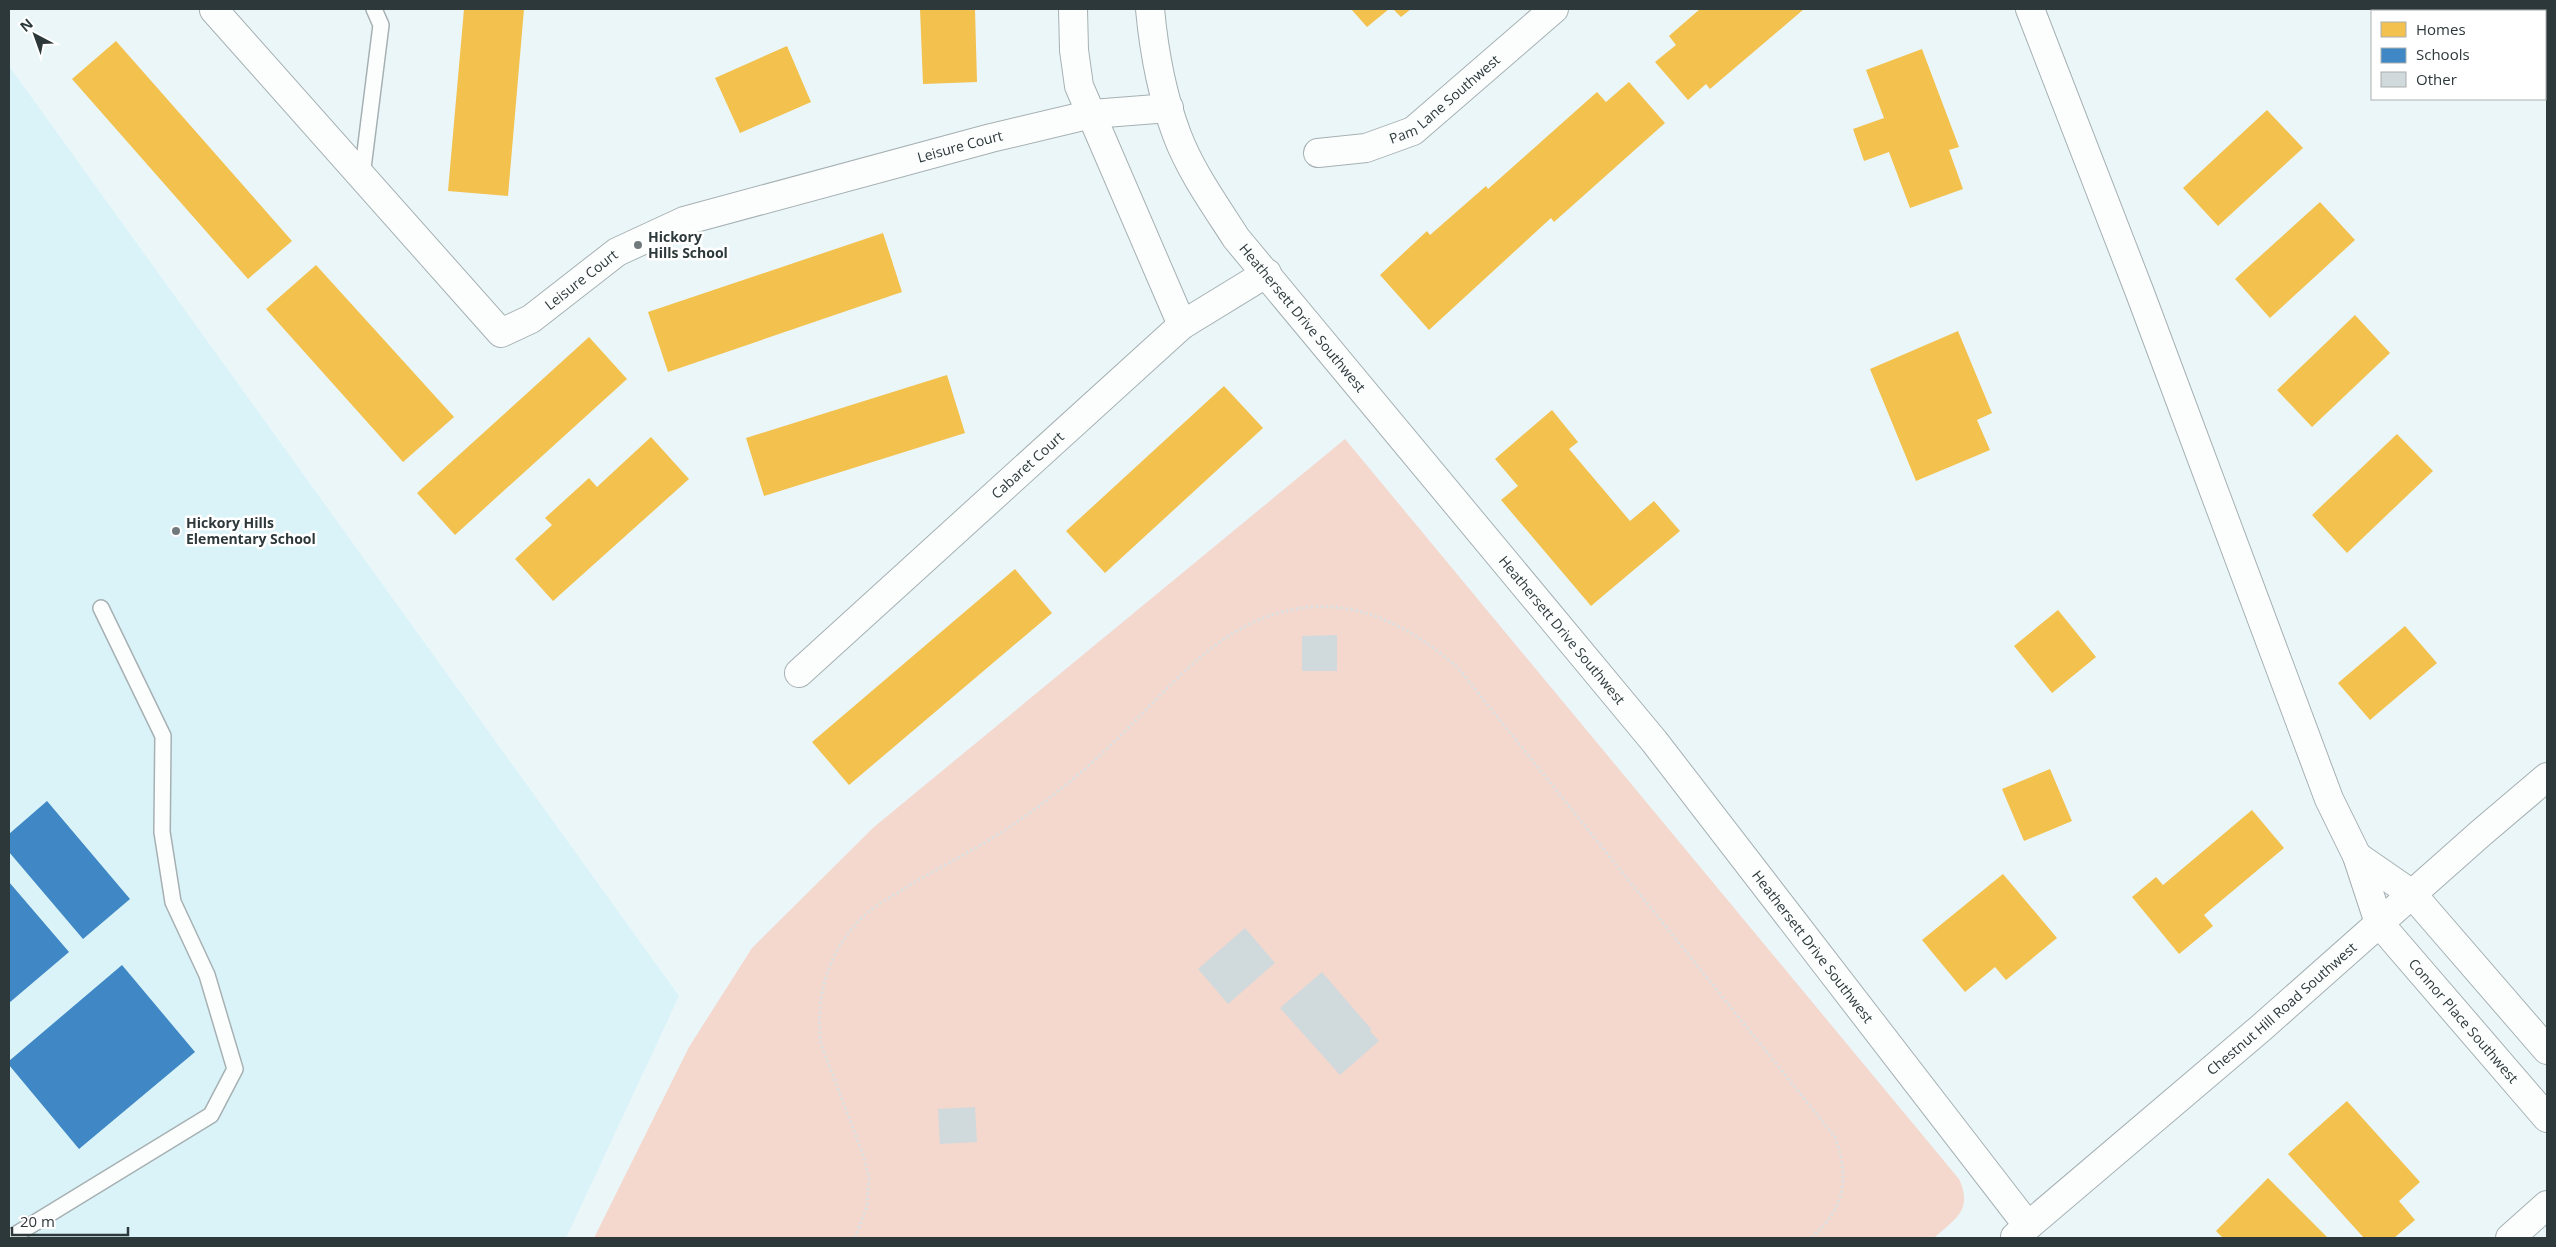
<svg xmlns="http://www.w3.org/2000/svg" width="2556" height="1247" font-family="'Open Sans',sans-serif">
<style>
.built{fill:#daf3f8}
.green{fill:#f4d8cd}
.homes{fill:#f2c14e}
.schools{fill:#3f88c5}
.building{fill:#d0d9dc}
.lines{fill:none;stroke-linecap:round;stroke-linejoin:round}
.lane-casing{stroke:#a6b0b2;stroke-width:18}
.street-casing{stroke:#a6b0b2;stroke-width:30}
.path{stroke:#dde0e0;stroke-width:3;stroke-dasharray:2.5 2.5;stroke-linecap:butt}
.lane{stroke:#fcfefe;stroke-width:15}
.street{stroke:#fcfefe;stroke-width:28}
.poi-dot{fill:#707a7d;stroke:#fff;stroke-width:2}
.labels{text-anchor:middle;stroke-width:5;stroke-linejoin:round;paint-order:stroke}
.street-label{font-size:14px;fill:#2d383a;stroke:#fff}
.poi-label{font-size:14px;font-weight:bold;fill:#2d383a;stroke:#fff;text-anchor:start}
</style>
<rect width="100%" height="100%" fill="#ebf6f9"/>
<path class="built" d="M9,66L679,996L566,1238H9Z"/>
<path class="green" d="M1345,439L1959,1179C1973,1210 1956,1218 1934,1238H594L689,1047L752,948L874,827Z"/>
<path class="homes" d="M464,9H524L508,196L448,191Z
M920,9H975L977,82L923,84Z
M1351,9H1389L1367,27Z
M1393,9H1411L1401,17Z
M1700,9H1804L1710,89L1706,84L1688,100L1655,62L1676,45L1669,36Z
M116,41L292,241L248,279L72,79Z
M787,46L811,102L740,133L715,78Z
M1922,49L1959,147L1949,150L1963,189L1910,208L1889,152L1864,161L1853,129L1884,118L1866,70Z
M1629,82L1665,123L1554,222L1551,218L1429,330L1380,275L1427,231L1430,235L1486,186L1488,189L1597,92L1606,102Z
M2267,110L2303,148L2218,226L2183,188Z
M2320,202L2355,240L2270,318L2235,279Z
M883,233L902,292L668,372L648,312Z
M316,265L454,417L403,462L266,309Z
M2355,315L2390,353L2312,427L2277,390Z
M1958,331L1992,413L1977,420L1990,450L1916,481L1870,369Z
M589,337L627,379L455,535L417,493Z
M947,375L965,433L764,496L746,438Z
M1224,386L1263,428L1105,573L1066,531Z
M1552,410L1578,442L1569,449L1630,521L1654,501L1680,531L1591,606L1501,500L1518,486L1495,459Z
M2397,434L2433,471L2347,553L2312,515Z
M651,437L689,479L553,601L515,559L552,525L545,518L589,478L597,487Z
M1015,569L1052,613L849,785L812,742Z
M2058,610L2096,657L2052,693L2014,646Z
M2405,626L2437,663L2370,720L2338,683Z
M2050,769L2072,821L2024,841L2002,789Z
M2252,810L2284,848L2204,915L2213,926L2179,954L2132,897L2156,877L2163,885Z
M2003,874L2057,938L2006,980L1995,967L1965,992L1922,940Z
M2347,1101L2420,1182L2399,1201L2415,1220L2394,1238H2364L2288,1154Z
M2268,1178L2328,1238H2223L2216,1231Z"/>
<path class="schools" d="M47,801L130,899L83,939L9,852V834Z
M9,882L69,952L9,1003Z
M122,965L195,1052L79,1149L9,1065V1061Z"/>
<path class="building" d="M1337,635V671H1302V636Z
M1245,928L1275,963L1228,1004L1198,969Z
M1322,972L1372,1030L1370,1031L1379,1041L1340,1075L1280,1008Z
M975,1107L977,1142L940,1144L938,1109Z"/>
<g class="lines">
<defs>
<path id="lane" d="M362,176L381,25L374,9
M10,1238L211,1115L235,1069L207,975L173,902L162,832L163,736L101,608"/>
<g id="street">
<path d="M1073,9L1074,50L1079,86L1182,325"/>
<path id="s1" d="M1150,9C1154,52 1162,95 1177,135C1191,172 1215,205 1236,238L1654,741L2028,1226"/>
<path id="s2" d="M2030,9L2140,293L2329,799L2357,856L2379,923L2547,1118"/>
<path id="s3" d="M214,10L501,333L531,319L617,252L684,221L991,138L1092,114L1169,108"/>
<path id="s4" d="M1318,153L1366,148L1413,131L1554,9"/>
<path id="s5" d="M799,673L1182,325L1267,273"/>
<path d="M2357,856L2412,894L2547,1050"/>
<path id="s6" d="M2015,1237L2261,1028L2481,833L2547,777"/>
<path d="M2510,1238L2547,1205"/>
</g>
</defs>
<use href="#lane" class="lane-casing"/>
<use href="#street" class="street-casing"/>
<path class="path" d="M855,1238L867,1206L869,1178L864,1157L821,1044C815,1001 826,957 856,924C867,911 882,902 897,893C933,870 972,852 1008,828C1051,799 1093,764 1130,726C1174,682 1219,628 1282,612C1350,594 1408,624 1458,668L1835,1137C1850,1180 1845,1208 1811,1238"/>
<use href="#lane" class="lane"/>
<use href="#street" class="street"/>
</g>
<g class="poi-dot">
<circle cx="638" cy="245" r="5"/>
<circle cx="176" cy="531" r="5"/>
</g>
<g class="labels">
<g class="street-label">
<text dy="5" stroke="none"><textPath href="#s4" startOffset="142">Pam Lane Southwest</textPath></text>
<text dy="5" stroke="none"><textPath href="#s3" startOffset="934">Leisure Court</textPath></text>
<text dy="5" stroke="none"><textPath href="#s3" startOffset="529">Leisure Court</textPath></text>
<text dy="5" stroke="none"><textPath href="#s1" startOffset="352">Heathersett Drive Southwest</textPath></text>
<text dy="5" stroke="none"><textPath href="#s5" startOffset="309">Cabaret Court</textPath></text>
<text dy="5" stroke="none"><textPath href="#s1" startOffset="758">Heathersett Drive Southwest</textPath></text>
<text dy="5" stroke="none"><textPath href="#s1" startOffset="1162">Heathersett Drive Southwest</textPath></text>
<text dy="5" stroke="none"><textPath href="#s6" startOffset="351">Chestnut Hill Road Southwest</textPath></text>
<text dy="5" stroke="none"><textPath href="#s2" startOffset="1108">Connor Place Southwest</textPath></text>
</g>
<g class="poi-label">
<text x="648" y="242">Hickory<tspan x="648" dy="16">Hills School</tspan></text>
<text x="186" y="528">Hickory Hills<tspan x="186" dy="16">Elementary School</tspan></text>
</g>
</g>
<rect width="2556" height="1247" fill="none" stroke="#2d383a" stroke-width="20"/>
<rect x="2371" y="10" width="175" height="90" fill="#ffffff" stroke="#abafb0"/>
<rect x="2381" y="22" width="25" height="15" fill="#f2c14e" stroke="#abafb0"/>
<text x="2416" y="35" font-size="15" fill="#2d383a">Homes</text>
<rect x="2381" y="48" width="25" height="15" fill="#3f88c5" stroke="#abafb0"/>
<text x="2416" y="60" font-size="15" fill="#2d383a">Schools</text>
<rect x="2381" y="72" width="25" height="15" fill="#d0d9dc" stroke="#abafb0"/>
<text x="2416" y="85" font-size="15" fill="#2d383a">Other</text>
<g transform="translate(35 35) rotate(319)" stroke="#ffffff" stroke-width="4" paint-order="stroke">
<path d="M0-4L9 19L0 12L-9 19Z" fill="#2d383a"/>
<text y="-8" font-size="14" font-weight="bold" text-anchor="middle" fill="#2d383a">N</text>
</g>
<path d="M12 1227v8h116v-8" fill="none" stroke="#2d383a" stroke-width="2.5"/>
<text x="20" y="1227" font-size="15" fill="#2d383a" stroke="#ffffff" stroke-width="4" paint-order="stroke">20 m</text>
</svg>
